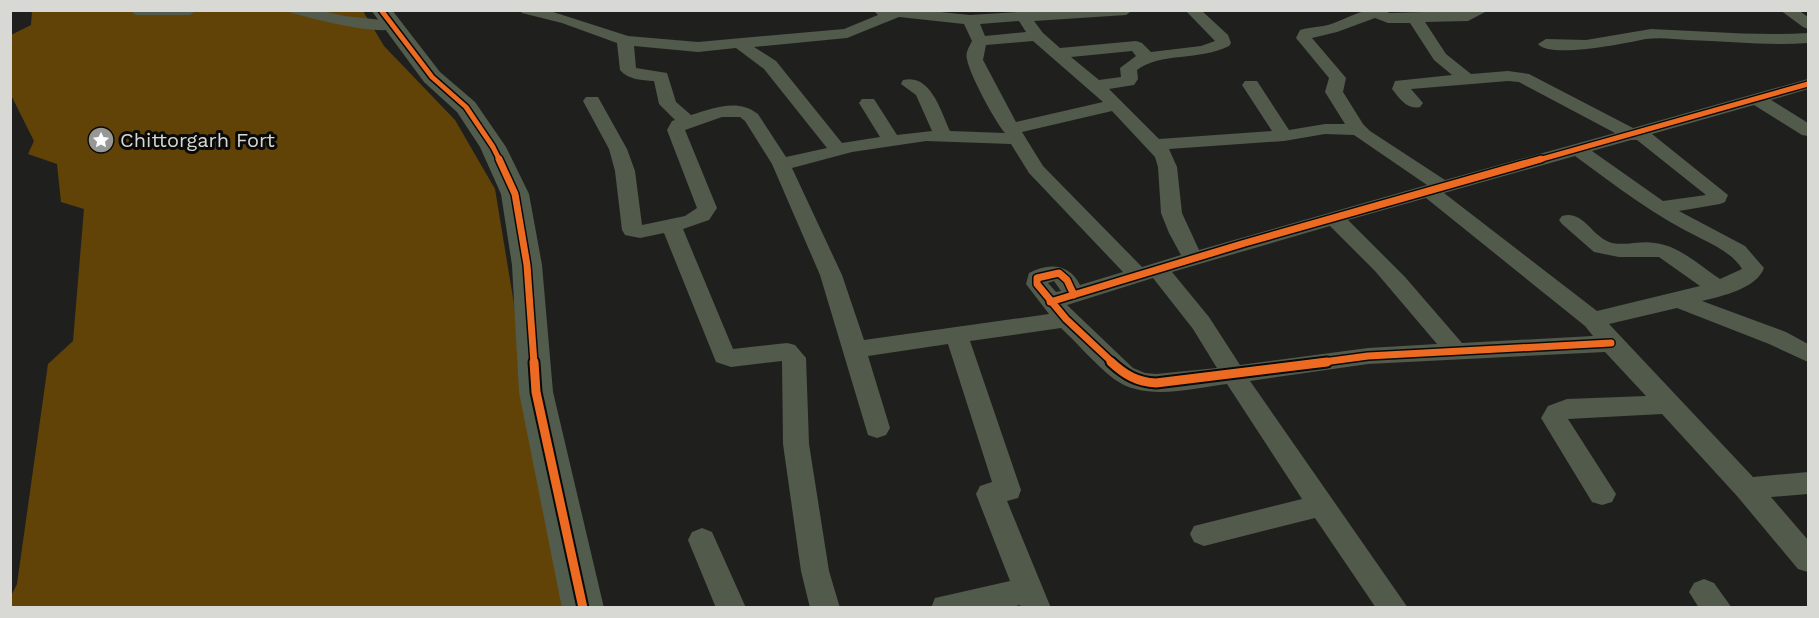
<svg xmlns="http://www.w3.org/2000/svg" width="1819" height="618" font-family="'Work Sans',sans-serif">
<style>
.forest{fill:#624307}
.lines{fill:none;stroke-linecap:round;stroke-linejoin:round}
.street{fill:#515a4b;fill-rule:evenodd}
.secondary{fill:#525c4c;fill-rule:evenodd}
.cycleway-far2-casing{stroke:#0a0a09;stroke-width:8}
.cycleway-far1-casing{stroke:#0a0a09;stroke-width:10}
.cycleway-casing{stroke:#0a0a09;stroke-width:13}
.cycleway-far2{stroke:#ed6a23;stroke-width:5}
.cycleway-far1{stroke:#ed6a23;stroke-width:7}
.cycleway{stroke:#ed6a23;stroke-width:9}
.labels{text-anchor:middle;stroke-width:6;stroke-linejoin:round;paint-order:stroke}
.poi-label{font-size:20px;fill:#d8d8d5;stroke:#0a0a09;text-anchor:start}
</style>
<rect width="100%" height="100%" fill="#1f201e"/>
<path class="forest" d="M32,11H363L384,46L455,120L495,189L564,607L11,608L10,598L17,584L48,364L73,341L84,209L61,202L57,164L28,154L34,141L11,95V35L31,25Z"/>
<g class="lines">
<path class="street" d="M129,10H197L190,15H136Z
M290,10H319L344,16L392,21L400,26C388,39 310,18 292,13Z
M520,10H547L628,36L698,42L844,29L878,15L873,10H921L970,15L1047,10H1133L1126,15L1034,21L1043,33L1060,48L1136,41L1142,43L1151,52L1201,46L1215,41L1185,10H1201L1228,35L1231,43L1229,46C1200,61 1160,52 1137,70L1138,79L1134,85L1109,89L1159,139L1272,131L1242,85L1245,81H1257L1289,130L1325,124H1345L1325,92L1329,78L1296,38L1300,30C1310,27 1319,27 1328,25C1350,18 1368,3 1390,13L1489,10L1468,21L1425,22L1446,54L1471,74L1508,71L1529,74L1633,128L1808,79V89L1771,100L1808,123V136L1802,135L1754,105L1652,134L1728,195L1725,202L1720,204L1679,211L1745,246L1764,268C1756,289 1722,296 1702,301L1786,332L1808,344V362L1769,344L1677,308L1609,324L1753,477L1808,472V494L1771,497L1808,540V572L1798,569L1737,496L1662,414L1568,419L1616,494L1612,502L1602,505L1592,502L1541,418L1548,406L1567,399L1646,396L1605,352L1368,364L1250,381L1408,608H1376L1315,518L1204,546L1194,542L1190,534L1194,526L1302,499L1227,384C1193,388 1145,402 1114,379C1095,364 1078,344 1061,328L970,341L1021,490L1018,498L1007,501L1051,608H1021L1020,605L1008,608H931L935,598L1010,581L976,494L980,486L992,482L948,344L868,356L890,428L886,435L877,438L868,435L820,275L772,164L745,121L740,117H722L685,130L717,208L709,220L683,229L733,349L787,343L795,345L806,358L809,444L829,571L840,608H810L801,571L783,444L782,361L731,367L716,362L664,233L640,238L625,235L622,230L615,171L609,149L583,101L586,97H598L627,149L635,171L642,225L685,216L697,208L667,130L672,121L675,120L659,104L654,81C642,80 628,80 620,70L617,43L562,23L522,13ZM899,17L964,24L972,41C969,47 965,53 967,59C969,74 996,123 1005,133L950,131C941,112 931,73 903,80L901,84L916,95L932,131L897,135L874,99H862L859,103L880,137L842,143L776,61L754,47L847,38ZM1375,18L1388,23H1410L1434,60L1452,75L1395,81L1392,89C1400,99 1407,110 1420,107L1423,103L1411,89L1508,81L1519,82L1615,133L1445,180L1370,131L1363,124L1343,92L1346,78L1312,38L1337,32ZM1019,21L1026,32L985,36L980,24ZM1033,41L1103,102L1016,122L983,60L986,45ZM634,46L698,52L736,48L764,69L827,148L786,157L758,114C738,98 713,108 691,115L676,102L667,73L636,68ZM1132,51L1136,56L1120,68L1121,77L1099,80L1071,57ZM1112,111L1155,157L1158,167L1161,213L1169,233L1181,255L1142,267L1043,166L1022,132ZM1325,134L1354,135L1427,185L1199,250L1182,213L1177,167L1169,149L1284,141ZM1631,140H1637L1706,195L1663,201L1592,151ZM926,141L1011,144L1029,173L1123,272L1080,285C1070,264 1049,262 1029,273L1026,284L1049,314L864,340L842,275L792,168L852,152ZM1575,156C1616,186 1656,217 1702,239C1716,246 1734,255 1742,269L1720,279C1700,266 1680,246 1655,243C1640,240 1623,247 1609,242C1591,235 1583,210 1562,216L1559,220L1562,224L1594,252L1619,257H1659L1700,286L1597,311L1444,193ZM1426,198L1585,326L1593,336L1462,343L1405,277L1348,220ZM1330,226L1375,271L1437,344L1368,348L1240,365L1209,317L1172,272ZM1153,278L1193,329L1217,368L1156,374L1145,373L1133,368L1067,305ZM1054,281L1061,291L1056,292L1048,283Z
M1780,10H1798L1808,17V29L1803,27Z
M1651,29C1703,31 1756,36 1808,33V43C1768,46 1728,41 1688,40C1675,39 1660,37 1646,39C1627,43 1550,59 1538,44L1546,39L1586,40Z
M702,528L712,532L746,608H716L688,540L692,532Z
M1704,579L1714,583L1732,608H1699L1689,592L1694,583Z"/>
<path class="secondary" d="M371,10H392L440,72L475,102L506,147L529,194L542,265L553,392L604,608H562L519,392L512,265L501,194L480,147L457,112L424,82Z"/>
<defs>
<path id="cycleway-far2" d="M381,10L432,77L466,107L493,147L500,161
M1535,161L1808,84"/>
<path id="cycleway-far1" d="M499,159L515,194L527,265L534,363
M1074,295L1067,280L1059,273L1037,278V284L1066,319L1113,363
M1050,302L1245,243L1541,159
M1316,363L1368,356L1611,343"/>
<path id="cycleway" d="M534,362L536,392L583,608
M1111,362C1125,375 1137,382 1156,383L1327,362"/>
</defs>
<use href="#cycleway-far2" class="cycleway-far2-casing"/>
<use href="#cycleway-far1" class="cycleway-far1-casing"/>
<use href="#cycleway" class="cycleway-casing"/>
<use href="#cycleway-far2" class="cycleway-far2"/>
<use href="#cycleway-far1" class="cycleway-far1"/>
<use href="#cycleway" class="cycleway"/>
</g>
<defs>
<symbol id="sight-disc" viewBox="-11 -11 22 22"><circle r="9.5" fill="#979895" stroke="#0a0a09"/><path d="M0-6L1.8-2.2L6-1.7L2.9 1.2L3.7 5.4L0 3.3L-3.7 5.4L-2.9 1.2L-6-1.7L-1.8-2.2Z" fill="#fff"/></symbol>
</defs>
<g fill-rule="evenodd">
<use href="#sight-disc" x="86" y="125" width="30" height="30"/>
</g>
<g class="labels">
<g class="poi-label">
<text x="120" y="147">Chittorgarh Fort</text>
</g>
</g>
<rect width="1819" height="618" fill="none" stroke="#d8d8d5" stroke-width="24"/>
</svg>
